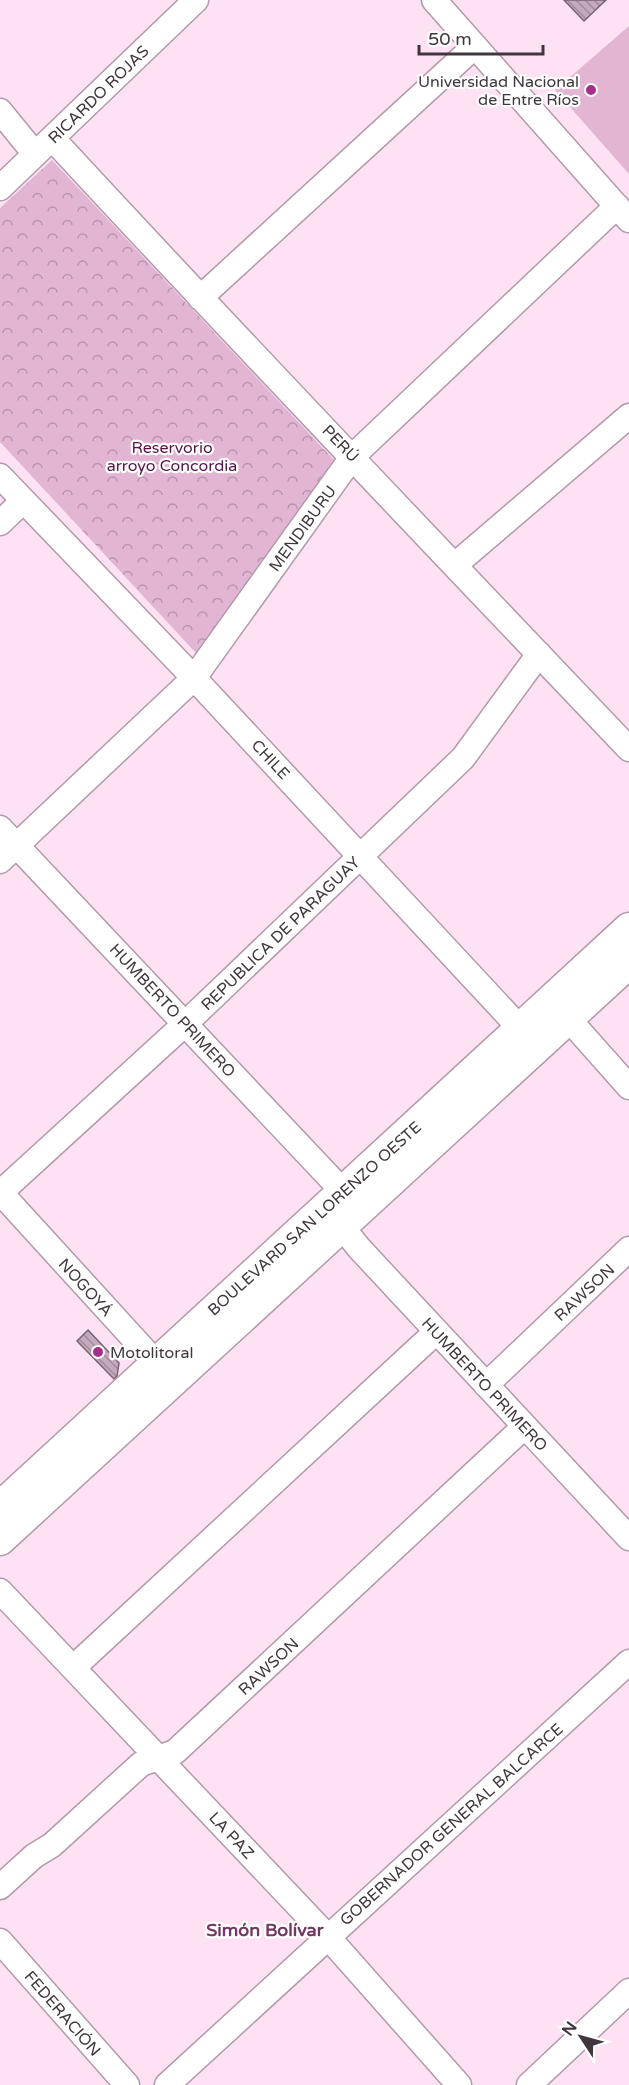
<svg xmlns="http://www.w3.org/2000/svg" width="629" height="2085" font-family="'Varela Round',sans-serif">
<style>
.park{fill:url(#park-crowns)}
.pitch{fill:#e2b5d3}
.building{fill:url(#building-back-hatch);stroke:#7a6272;stroke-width:1.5}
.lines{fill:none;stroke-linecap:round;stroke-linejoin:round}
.minor-casing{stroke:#b399aa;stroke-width:27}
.major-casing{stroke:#b399aa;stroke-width:33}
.minor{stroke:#fff;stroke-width:24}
.major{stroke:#fff;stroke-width:30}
.poi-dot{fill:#a5308a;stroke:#fff;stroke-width:2}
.labels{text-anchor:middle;stroke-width:4.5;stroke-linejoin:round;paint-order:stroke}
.poi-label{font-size:16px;fill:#41363d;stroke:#fff;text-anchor:end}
.street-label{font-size:16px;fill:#41363d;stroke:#fff}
.park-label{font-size:16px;fill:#551446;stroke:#fff}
.neighbourhood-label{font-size:18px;font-weight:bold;fill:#723862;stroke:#fff}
</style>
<defs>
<pattern id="park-crowns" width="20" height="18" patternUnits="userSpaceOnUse" patternTransform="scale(1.5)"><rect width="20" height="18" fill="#e2b5d3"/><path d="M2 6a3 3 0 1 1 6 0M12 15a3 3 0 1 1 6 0" fill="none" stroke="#b994ac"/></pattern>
<pattern id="building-back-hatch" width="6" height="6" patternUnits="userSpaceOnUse" patternTransform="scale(1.5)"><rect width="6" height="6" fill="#c5aabc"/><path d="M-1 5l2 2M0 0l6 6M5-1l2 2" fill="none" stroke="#a28b9a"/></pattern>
</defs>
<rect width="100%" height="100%" fill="#fee2f4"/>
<path class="park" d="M52,160L336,462L196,653L0,442V208Z"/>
<path class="pitch" d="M629,26V174L555,90Z"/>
<path class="building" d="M564,0H606L584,21Z
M88,1330L119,1363L117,1376L114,1379L77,1341Z"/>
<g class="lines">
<defs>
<path id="minor" d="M434,0L629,220
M0,111L35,154
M52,138C242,344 436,546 629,749
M0,188L196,0
M200,298L475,46
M0,476L194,678L531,1040
M0,523L23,501
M456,564L629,416
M0,828L335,1183L343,1228L359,1248L629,1538
M0,861L194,678L353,456L617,206
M557,1006L629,1087
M0,1192L167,1375
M0,1193L186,1023L463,758L539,654
M486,1385L629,1249
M0,1591L327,1936L459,2085
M74,1667L436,1332
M0,1887L34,1856L52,1845L141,1764L175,1752L524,1427
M0,1941L127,2085
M167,2085L629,1662
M529,2085L629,1991"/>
<path id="major" d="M0,1507L629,928
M0,1540L629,963"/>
</defs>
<use href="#minor" class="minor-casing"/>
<use href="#major" class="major-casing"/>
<use href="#minor" class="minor"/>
<use href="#major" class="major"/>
</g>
<g class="poi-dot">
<circle cx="591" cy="90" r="6"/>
<circle cx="98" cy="1352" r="6"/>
</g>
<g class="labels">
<g class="poi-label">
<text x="579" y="87">Universidad Nacional<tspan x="579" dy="18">de Entre Ríos</tspan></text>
<text x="110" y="1358" text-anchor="start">Motolitoral</text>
</g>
<g class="street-label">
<text transform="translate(98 94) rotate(-44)" y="6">RICARDO ROJAS</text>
<text transform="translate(341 443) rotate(46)" y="6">PERÚ</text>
<text transform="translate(302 528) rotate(-54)" y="6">MENDIBURU</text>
<text transform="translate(271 759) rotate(47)" y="6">CHILE</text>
<text transform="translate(280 933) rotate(-44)" y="6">REPUBLICA DE PARAGUAY</text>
<text transform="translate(173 1010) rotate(47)" y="6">HUMBERTO PRIMERO</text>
<text transform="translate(314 1218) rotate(-42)" y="6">BOULEVARD SAN LORENZO OESTE</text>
<text transform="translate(86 1287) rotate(48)" y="6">NOGOYÁ</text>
<text transform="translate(584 1292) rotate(-43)" y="6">RAWSON</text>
<text transform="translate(485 1384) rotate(47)" y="6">HUMBERTO PRIMERO</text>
<text transform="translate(268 1666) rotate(-43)" y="6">RAWSON</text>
<text transform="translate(451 1824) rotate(-42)" y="6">GOBERNADOR GENERAL BALCARCE</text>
<text transform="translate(232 1835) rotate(47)" y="6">LA PAZ</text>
<text transform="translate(63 2013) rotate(49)" y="6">FEDERACIÓN</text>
</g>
<g class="park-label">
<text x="172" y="453">Reservorio<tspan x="172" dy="18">arroyo Concordia</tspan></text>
</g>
<g class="neighbourhood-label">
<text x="265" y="1936">Simón Bolívar</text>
</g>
</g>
<g transform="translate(581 2037) rotate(306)" stroke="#ffffff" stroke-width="4.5" paint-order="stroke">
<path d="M0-4.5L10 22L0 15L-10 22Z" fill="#41363d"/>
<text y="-9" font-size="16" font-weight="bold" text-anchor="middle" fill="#41363d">N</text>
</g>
<path d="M419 45v9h124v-9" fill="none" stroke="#41363d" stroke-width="3"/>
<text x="428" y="45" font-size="18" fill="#41363d" stroke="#ffffff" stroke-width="4.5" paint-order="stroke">50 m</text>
</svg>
